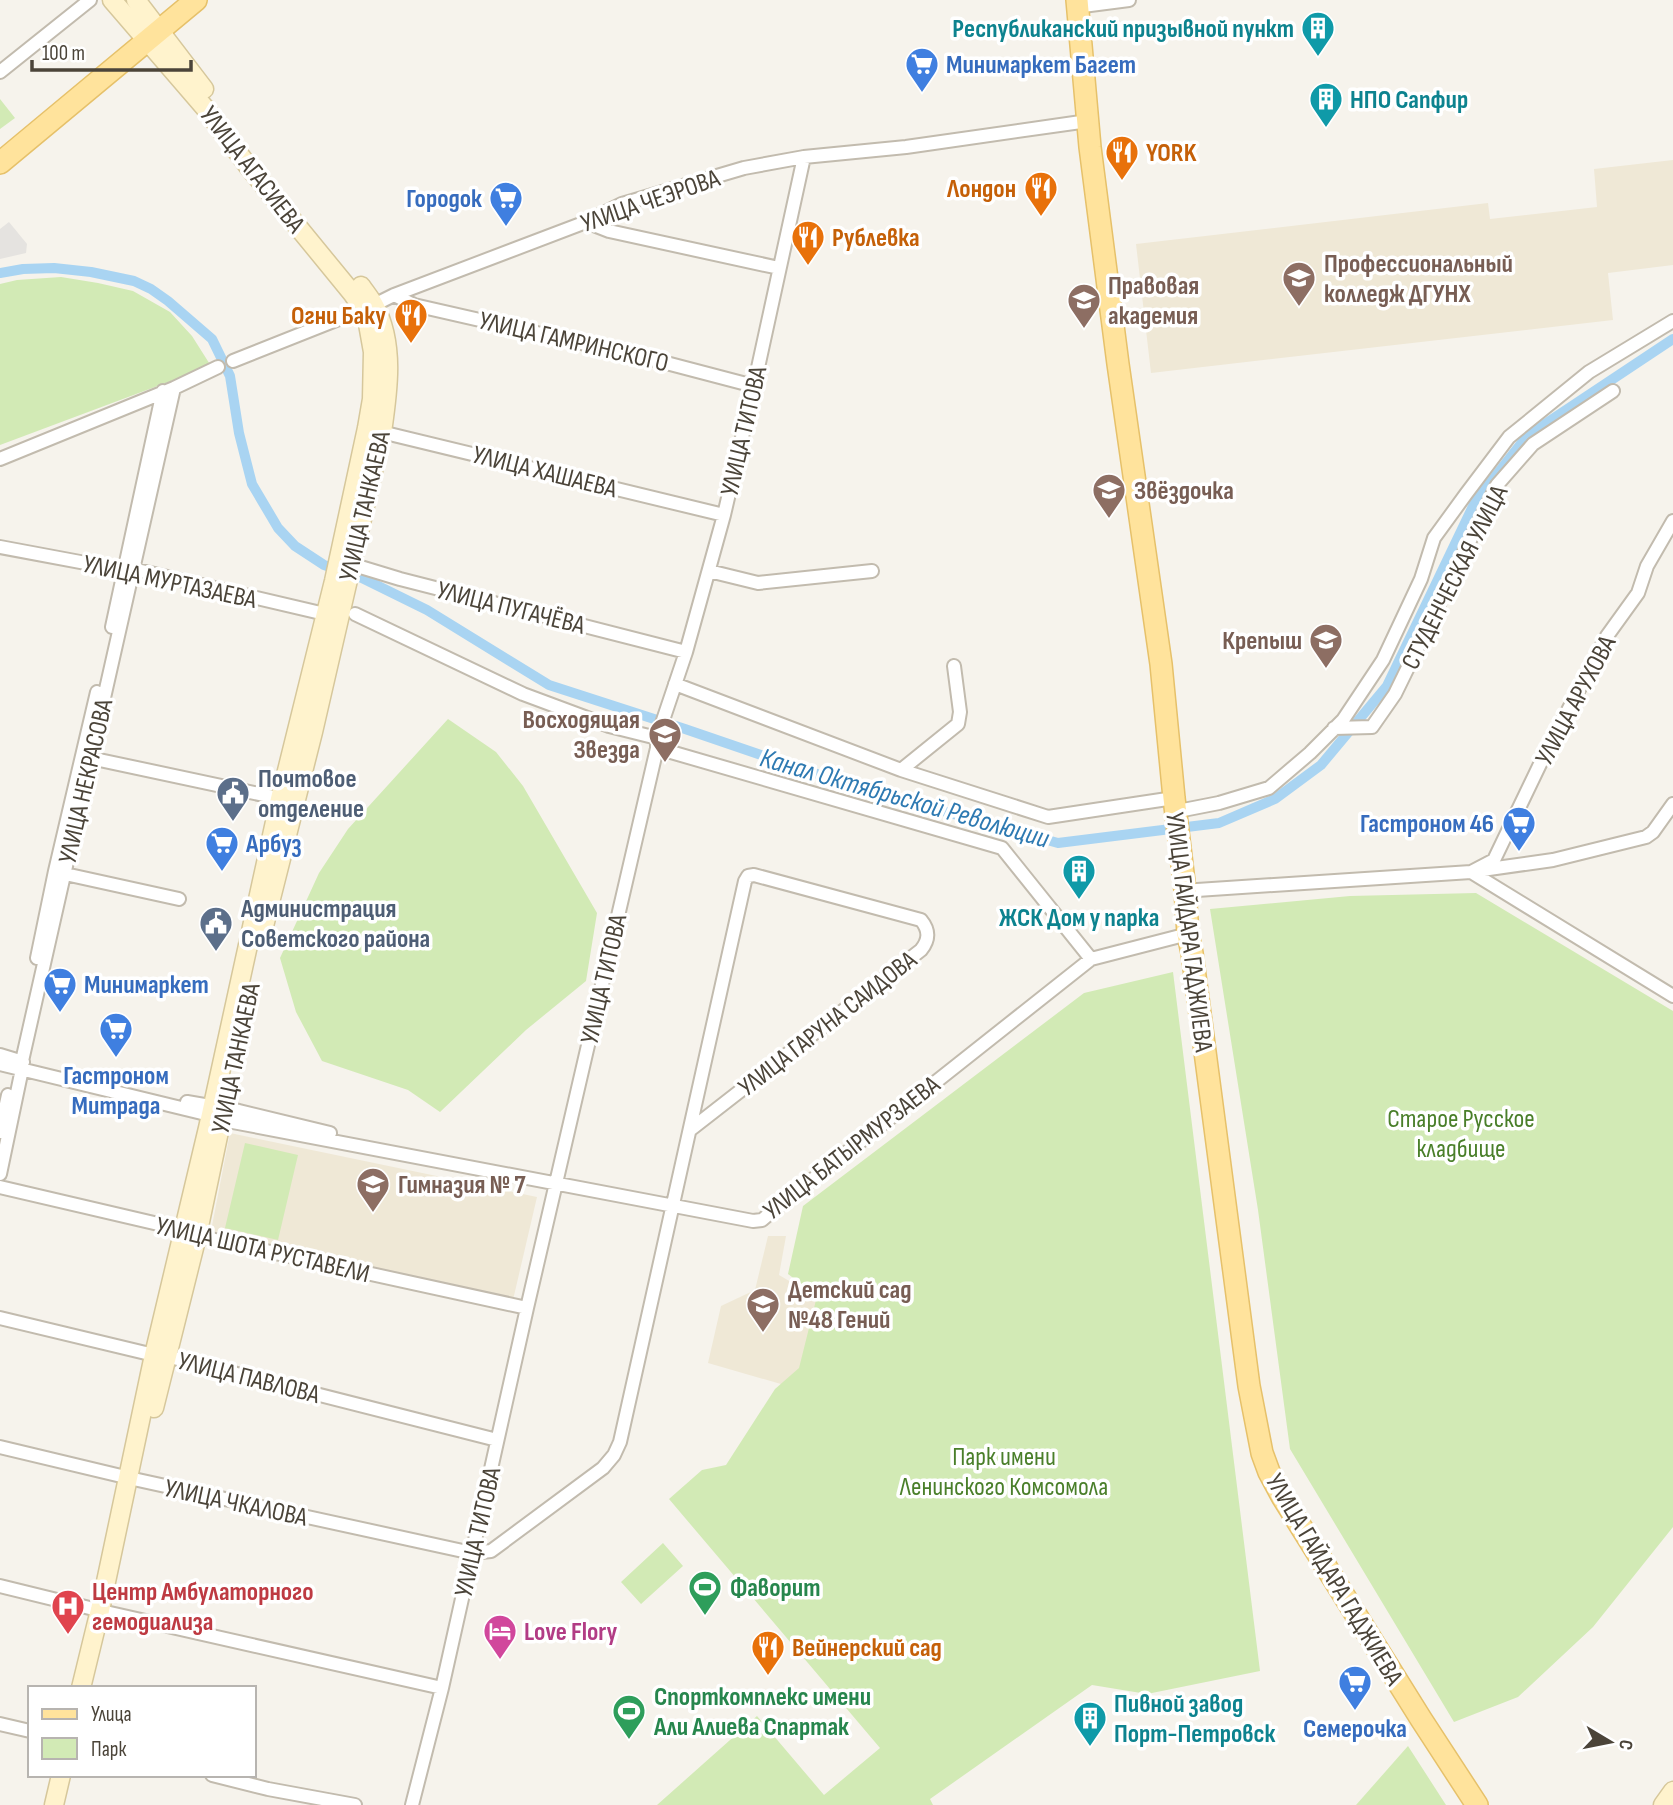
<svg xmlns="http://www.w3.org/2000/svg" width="1673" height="1805" font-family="'Sofia Sans Condensed',sans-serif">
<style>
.education{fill:#efe8d6}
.green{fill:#d2eab5}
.parking{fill:#e5e3e0}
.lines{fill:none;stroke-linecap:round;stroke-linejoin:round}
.canal{stroke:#a9d4f2;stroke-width:10}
.street-casing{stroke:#c2bbae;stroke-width:16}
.secondary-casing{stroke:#d6c79b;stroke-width:21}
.primary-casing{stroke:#e6c16a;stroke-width:24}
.street{stroke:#fff;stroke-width:12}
.secondary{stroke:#fff3cd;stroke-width:18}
.primary{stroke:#ffe39c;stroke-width:21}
.labels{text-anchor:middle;stroke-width:7;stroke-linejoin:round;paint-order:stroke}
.culture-label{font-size:26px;font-weight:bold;fill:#0d838f;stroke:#fff;text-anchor:start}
.shop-label{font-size:26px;font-weight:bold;fill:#366cbe;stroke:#fff;text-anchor:start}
.food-label{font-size:26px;font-weight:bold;fill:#c56008;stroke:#fff;text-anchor:start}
.street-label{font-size:26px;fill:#4b4439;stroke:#fff}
.education-label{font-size:26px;font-weight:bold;fill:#785e54;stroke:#fff;text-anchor:start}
.service-label{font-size:26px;font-weight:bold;fill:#4e5e75;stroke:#fff;text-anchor:start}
.park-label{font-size:26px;fill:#4a7f2a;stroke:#fff}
.leisure-label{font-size:26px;font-weight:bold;fill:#27864d;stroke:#fff;text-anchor:start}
.health-label{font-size:26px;font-weight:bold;fill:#be3a42;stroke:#fff;text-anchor:start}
.hotel-label{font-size:26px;font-weight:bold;fill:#b23c85;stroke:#fff;text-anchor:start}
.water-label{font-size:28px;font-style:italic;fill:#2e7ab2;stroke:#fff}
</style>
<rect width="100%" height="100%" fill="#f6f3ec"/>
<path class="education" d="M1673,160V265L1608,273L1613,320L1151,373L1136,244L1488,203L1490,219L1597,207L1594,169Z
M230,1133L537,1197L513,1300L211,1231Z
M768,1236H786L779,1275L820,1299L798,1389L708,1363L721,1306L755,1290Z"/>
<path class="green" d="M0,99L15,118L0,129Z
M61,277L98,283L133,291L170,312L192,336L211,366L0,445V284L17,280Z
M448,719L496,752L523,786L597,913L586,981L526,1030L440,1112L408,1090L322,1061L296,1012L280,958L319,873L348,829Z
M1476,893L1673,1011V1527L1593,1627L1518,1697L1454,1722L1290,1449L1258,1210L1210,909L1350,896Z
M1173,972L1260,1671L1147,1694L1092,1685L930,1799L933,1805H657L757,1716L824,1795L880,1748L669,1499L702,1470L726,1465L775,1389L799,1368L817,1296L788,1274L803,1206L1084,993Z
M245,1143L298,1155L278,1240L225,1228Z
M663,1543L683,1566L641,1604L621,1582Z
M1408,1746L1446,1805H1356Z"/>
<path class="parking" d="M9,222L27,244L26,253L0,259V229Z"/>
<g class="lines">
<path class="canal" d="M0,273L23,269L54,268L91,272L134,281L151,289L168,301L212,339L230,376L239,433L252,484L278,528L295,546L324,565L362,578L427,610L549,685L685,729L852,786L1058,843L1219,823L1275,799L1321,765L1387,686L1475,502L1527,436L1673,339"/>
<defs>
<path id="street" d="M1075,7L1129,0
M0,72L90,0
M586,222L609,231L779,268
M394,295L414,305L651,359L754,386
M233,361L374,305L394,295L586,222L622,204L744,168L804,157L906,147L1088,121
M377,431L724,515
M0,459L174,388L218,367
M0,547L123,570L133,569L325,614H333
M344,562L400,579L686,652
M709,571L758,583L872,571
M355,614L523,694L609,726L657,738
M112,627L163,391
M675,684L901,770L1048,817L1174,798
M1334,728L1372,727L1395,694L1497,485L1533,444L1613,391
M657,748L1002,848L1091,959
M82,758H90L287,800
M901,770L958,724L960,712L954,666
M1173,812L1219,803L1269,788L1310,753L1343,720L1383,660L1421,579L1434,538L1466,494L1509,437L1589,372L1673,321
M1482,870L1553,860L1646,837L1653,832L1673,804
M56,872L179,899
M1471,872L1673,996
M1182,891L1471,872L1494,860L1542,760L1607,636L1638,593L1647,566L1673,521
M37,958L55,871L97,692
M0,1055L23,1062
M0,1064L210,1115L222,1120L753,1221L762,1220L769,1214L1091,959L1188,934
M187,1102L239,1111L330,1133
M0,1132L8,1095
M0,1174L22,1069V1061L174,388
M0,1187L184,1230L197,1236L527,1308
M0,1318L154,1355L166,1356L497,1440
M0,1447L138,1480L472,1553L491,1551L603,1468L614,1455L620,1442L745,881L748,876L754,875L921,920C930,931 929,940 921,950L690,1130
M0,1586L110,1613L442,1688
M0,1724L30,1731
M212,1775L268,1789L355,1805
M412,1805L442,1688L527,1308L657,748V738L686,652L724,515L754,386L804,157"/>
<path id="secondary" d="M136,0L204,89
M262,934L313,732L382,432C388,391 395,343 374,305C370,298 365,292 361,286
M154,1408L197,1236L221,1122
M81,1688L100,1610L154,1355L208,1128L280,799L334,581L367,428L372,399L373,352L368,324L363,309L352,293L248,166L205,108L112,0
M54,1805L61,1775
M1663,1805L1673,1791"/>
<path id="primary" d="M1077,0L1090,147L1118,364L1161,664L1174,798L1185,890L1188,934L1192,953L1249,1386L1262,1453L1269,1472L1283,1498L1421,1719L1477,1805
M0,163L196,0"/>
</defs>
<use href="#street" class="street-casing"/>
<use href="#secondary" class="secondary-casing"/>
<use href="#primary" class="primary-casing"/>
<use href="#street" class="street"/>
<use href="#secondary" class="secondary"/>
<use href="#primary" class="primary"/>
</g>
<defs>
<symbol id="building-pin" viewBox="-11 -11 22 30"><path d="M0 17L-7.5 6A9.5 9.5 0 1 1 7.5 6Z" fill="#0f9aa8" stroke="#fff"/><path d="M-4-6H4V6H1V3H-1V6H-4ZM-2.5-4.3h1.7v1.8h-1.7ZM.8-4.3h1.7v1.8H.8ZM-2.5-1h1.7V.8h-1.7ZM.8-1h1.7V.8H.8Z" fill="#fff"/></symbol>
<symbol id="supermarket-pin" viewBox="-11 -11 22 30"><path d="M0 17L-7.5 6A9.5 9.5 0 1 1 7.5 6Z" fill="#3f7fe0" stroke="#fff"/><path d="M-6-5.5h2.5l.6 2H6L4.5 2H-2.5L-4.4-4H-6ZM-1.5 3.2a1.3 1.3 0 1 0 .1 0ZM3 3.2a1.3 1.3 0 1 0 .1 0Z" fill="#fff"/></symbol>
<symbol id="restaurant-pin" viewBox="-11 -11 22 30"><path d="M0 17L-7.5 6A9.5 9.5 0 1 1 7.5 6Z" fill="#e8710a" stroke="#fff"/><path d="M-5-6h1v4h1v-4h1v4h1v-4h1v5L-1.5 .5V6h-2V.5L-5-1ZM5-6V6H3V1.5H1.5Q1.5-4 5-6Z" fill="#fff"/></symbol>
<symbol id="university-pin" viewBox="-11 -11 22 30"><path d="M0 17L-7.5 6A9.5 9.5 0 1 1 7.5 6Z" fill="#8d6e63" stroke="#fff"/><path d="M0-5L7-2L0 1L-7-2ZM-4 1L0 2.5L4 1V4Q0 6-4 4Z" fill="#fff"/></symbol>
<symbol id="school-pin" viewBox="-11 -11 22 30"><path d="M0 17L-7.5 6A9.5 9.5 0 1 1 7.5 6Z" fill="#8d6e63" stroke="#fff"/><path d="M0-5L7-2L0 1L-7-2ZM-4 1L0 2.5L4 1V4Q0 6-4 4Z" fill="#fff"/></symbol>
<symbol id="civic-pin" viewBox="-11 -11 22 30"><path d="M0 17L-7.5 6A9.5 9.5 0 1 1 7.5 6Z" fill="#5c6f8a" stroke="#fff"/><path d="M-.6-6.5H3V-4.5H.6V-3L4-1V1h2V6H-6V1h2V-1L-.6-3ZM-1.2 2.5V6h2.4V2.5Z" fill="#fff"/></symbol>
<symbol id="stadium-pin" viewBox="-11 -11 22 30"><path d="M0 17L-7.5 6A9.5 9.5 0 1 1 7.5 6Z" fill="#2e9e5b" stroke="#fff"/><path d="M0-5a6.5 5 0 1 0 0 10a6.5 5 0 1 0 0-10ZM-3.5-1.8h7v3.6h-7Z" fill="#fff"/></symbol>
<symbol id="hospital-pin" viewBox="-11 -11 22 30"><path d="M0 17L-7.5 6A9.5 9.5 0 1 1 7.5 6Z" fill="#e0444e" stroke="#fff"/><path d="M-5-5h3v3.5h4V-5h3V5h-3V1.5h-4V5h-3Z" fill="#fff"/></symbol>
<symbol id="hotel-pin" viewBox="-11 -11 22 30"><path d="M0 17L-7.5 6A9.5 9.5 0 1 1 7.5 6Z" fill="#d1479c" stroke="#fff"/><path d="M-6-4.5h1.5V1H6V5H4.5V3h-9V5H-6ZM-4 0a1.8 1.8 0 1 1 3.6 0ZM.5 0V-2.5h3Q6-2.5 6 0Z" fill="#fff"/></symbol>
</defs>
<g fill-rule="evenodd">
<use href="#building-pin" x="1299" y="9" width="38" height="52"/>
<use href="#supermarket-pin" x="903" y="45" width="38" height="52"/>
<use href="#building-pin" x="1307" y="80" width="38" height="52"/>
<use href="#restaurant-pin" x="1103" y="133" width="38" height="52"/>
<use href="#restaurant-pin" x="1022" y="169" width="38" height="52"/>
<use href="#supermarket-pin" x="487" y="179" width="38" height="52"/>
<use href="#restaurant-pin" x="789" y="218" width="38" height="52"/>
<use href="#university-pin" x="1280" y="259" width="38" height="52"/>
<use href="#university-pin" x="1065" y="281" width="38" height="52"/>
<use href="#restaurant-pin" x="392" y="296" width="38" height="52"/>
<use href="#school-pin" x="1090" y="471" width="38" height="52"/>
<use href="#school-pin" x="1307" y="621" width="38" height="52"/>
<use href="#school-pin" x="646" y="715" width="38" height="52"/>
<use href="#civic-pin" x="214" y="774" width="38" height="52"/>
<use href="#supermarket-pin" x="1500" y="804" width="38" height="52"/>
<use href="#supermarket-pin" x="203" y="824" width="38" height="52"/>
<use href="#building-pin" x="1060" y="852" width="38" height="52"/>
<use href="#civic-pin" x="197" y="904" width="38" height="52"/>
<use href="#supermarket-pin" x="41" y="965" width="38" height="52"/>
<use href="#supermarket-pin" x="97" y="1010" width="38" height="52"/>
<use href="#school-pin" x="354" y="1165" width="38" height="52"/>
<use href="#school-pin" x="744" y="1285" width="38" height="52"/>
<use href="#stadium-pin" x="686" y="1568" width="38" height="52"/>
<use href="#hospital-pin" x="49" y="1587" width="38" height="52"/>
<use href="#hotel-pin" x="481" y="1612" width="38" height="52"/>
<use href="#restaurant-pin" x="749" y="1628" width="38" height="52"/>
<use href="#supermarket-pin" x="1336" y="1663" width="38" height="52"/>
<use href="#stadium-pin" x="610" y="1692" width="38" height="52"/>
<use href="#building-pin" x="1071" y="1699" width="38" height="52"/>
</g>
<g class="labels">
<g class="culture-label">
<text x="1294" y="37" text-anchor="end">Республиканский призывной пункт</text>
<text x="1350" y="108">НПО Сапфир</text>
<text x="1079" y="926" text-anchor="middle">ЖСК Дом у парка</text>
<text x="1114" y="1712">Пивной завод<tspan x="1114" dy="30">Порт-Петровск</tspan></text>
</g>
<g class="shop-label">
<text x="946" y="73">Минимаркет Багет</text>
<text x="482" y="207" text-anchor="end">Городок</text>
<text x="1494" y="832" text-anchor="end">Гастроном 46</text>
<text x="246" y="852">Арбуз</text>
<text x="84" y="993">Минимаркет</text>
<text x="116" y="1084" text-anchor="middle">Гастроном<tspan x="116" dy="30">Митрада</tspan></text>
<text x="1355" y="1737" text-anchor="middle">Семерочка</text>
</g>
<g class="food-label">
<text x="1146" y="161">YORK</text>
<text x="1016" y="197" text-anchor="end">Лондон</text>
<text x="832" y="246">Рублевка</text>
<text x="386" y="324" text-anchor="end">Огни Баку</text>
<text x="792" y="1656">Вейнерский сад</text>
</g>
<g class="street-label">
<text transform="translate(253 169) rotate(52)" y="9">УЛИЦА АГАСИЕВА</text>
<text transform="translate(650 200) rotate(-19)" y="9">УЛИЦА ЧЕЭРОВА</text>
<text transform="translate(574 341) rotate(13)" y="9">УЛИЦА ГАМРИНСКОГО</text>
<text transform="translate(743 431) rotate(-77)" y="9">УЛИЦА ТИТОВА</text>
<text transform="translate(545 471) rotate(14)" y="9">УЛИЦА ХАШАЕВА</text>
<text transform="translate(364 506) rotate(-77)" y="9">УЛИЦА ТАНКАЕВА</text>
<text transform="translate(1454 577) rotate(-63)" y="9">СТУДЕНЧЕСКАЯ УЛИЦА</text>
<text transform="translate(170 581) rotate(12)" y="9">УЛИЦА МУРТАЗАЕВА</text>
<text transform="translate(511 607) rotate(14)" y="9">УЛИЦА ПУГАЧЁВА</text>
<text transform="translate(1575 700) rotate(-62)" y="9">УЛИЦА АРУХОВА</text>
<text transform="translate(85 781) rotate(-77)" y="9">УЛИЦА НЕКРАСОВА</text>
<text transform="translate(1190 932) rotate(83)" y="9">УЛИЦА ГАЙДАРА ГАДЖИЕВА</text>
<text transform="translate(603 979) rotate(-77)" y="9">УЛИЦА ТИТОВА</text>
<text transform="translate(827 1023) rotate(-38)" y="9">УЛИЦА ГАРУНА САИДОВА</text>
<text transform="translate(235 1058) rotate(-78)" y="9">УЛИЦА ТАНКАЕВА</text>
<text transform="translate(851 1147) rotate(-38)" y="9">УЛИЦА БАТЫРМУРЗАЕВА</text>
<text transform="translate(263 1249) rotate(13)" y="9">УЛИЦА ШОТА РУСТАВЕЛИ</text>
<text transform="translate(249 1377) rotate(14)" y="9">УЛИЦА ПАВЛОВА</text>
<text transform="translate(236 1502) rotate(12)" y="9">УЛИЦА ЧКАЛОВА</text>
<text transform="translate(477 1532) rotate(-77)" y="9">УЛИЦА ТИТОВА</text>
<text transform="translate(1335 1579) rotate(59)" y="9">УЛИЦА ГАЙДАРА ГАДЖИЕВА</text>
</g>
<g class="education-label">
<text x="1324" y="272">Профессиональный<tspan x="1324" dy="30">колледж ДГУНХ</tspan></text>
<text x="1108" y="294">Правовая<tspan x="1108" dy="30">академия</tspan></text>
<text x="1134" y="499">Звёздочка</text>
<text x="1302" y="649" text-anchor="end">Крепыш</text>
<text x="640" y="728" text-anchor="end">Восходящая<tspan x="640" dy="30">Звезда</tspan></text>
<text x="398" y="1193">Гимназия № 7</text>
<text x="788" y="1298">Детский сад<tspan x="788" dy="30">№48 Гений</tspan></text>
</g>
<g class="service-label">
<text x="258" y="787">Почтовое<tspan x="258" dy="30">отделение</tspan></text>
<text x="241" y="917">Администрация<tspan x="241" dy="30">Советского района</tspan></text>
</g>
<g class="park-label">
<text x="1461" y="1127">Старое Русское<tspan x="1461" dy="30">кладбище</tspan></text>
<text x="1004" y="1465">Парк имени<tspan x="1004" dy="30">Ленинского Комсомола</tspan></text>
</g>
<g class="leisure-label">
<text x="730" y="1596">Фаворит</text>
<text x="654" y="1705">Спорткомплекс имени<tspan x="654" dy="30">Али Алиева Спартак</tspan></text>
</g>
<g class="health-label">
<text x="92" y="1600">Центр Амбулаторного<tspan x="92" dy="30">гемодиализа</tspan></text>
</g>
<g class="hotel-label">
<text x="524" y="1640">Love Flory</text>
</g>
<g class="water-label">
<text transform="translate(905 797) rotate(16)" y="10">Канал Октябрьской Революции</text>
</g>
</g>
<rect x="28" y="1686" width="228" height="91" fill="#ffffff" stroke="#b7b4b0" stroke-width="2"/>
<rect x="42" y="1709" width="35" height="10" fill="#ffe39c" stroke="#b7b4b0" stroke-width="2"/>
<text x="91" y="1721" font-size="21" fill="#4b4439">Улица</text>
<rect x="42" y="1738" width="35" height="21" fill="#d2eab5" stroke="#b7b4b0" stroke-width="2"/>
<text x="91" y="1756" font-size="21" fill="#4b4439">Парк</text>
<g transform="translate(1610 1742) rotate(100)" stroke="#ffffff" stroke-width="5" paint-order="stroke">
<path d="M0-5L12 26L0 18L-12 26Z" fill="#4b4439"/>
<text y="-10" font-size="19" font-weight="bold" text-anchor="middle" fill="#4b4439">С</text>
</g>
<path d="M32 60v10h159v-10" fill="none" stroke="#4b4439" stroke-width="3.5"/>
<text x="42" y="60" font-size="21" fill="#4b4439" stroke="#ffffff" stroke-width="5" paint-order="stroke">100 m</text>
</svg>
